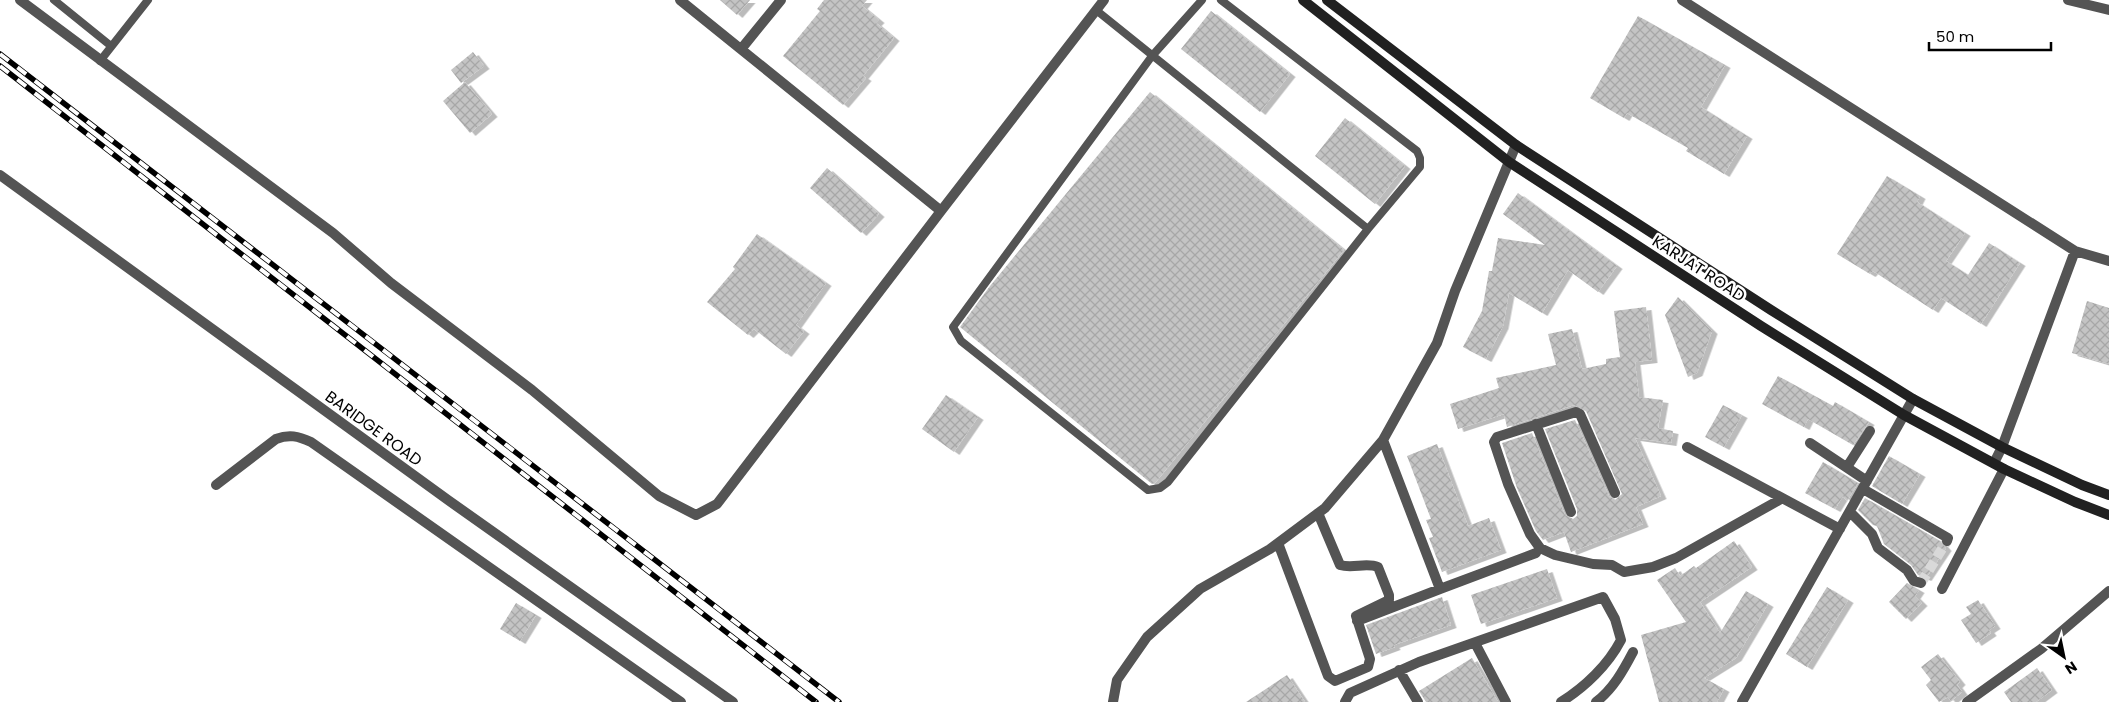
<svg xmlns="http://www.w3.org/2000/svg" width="2109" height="702" font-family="Poppins,sans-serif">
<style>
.building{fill:url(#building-cross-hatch);filter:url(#shadow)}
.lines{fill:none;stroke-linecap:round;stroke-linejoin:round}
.minor-tunnel{stroke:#d9d9d9;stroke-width:10;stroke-dasharray:10 5;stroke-linecap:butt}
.service{stroke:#545454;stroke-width:8}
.minor{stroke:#545454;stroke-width:10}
.secondary{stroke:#212121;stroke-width:10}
.rail-casing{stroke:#000;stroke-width:5.5}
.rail{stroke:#fff;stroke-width:4;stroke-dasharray:11;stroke-linecap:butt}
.labels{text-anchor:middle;stroke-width:5;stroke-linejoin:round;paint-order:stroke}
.street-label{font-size:16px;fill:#000;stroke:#fff}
</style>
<defs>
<pattern id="building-cross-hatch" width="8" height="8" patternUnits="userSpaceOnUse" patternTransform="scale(1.25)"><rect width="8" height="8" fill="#c4c4c4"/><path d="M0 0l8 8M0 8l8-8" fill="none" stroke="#a7a7a7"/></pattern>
<filter id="shadow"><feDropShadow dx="5.5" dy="3" stdDeviation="0" flood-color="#0004"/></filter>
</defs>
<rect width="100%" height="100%" fill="#fff"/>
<path class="building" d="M720,0H750L737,15Z
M824,0H867L862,6L879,20L876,23L894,38L863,76L866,78L843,105L783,56L820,11L817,9Z
M1211,11L1290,74L1260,112L1181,49Z
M1638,16L1725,65L1701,107L1747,136L1724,174L1686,151L1688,148L1627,113L1624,118L1590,98Z
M473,52L484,66L461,83L451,70Z
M465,82L492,114L470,133L443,101Z
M1150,92L1344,250L1155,483L1152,484L960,327L990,286Z
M1345,118L1405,166L1375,204L1315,156Z
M827,168L879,214L861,233L810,188Z
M1887,176L1920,196L1917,202L1965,233L1946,261L1968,275L1989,243L2020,263L1981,324L1941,298L1933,310L1873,271L1870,274L1837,254Z
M1518,193L1617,266L1598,292L1568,270L1542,313L1509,293L1503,326L1486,359L1463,347L1482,311L1489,271H1492L1498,238L1545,245L1503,214Z
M757,234L826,283L796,325L804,331L786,354L754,329L748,335L707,302L735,269L733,267Z
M1678,297L1712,331L1697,373L1688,377L1665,315Z
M2087,301L2109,308V364L2072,353Z
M1646,307L1652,360L1635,362L1639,397L1663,400L1658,428L1673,431L1671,443L1635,438L1661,496L1636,507L1643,524L1571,552L1564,532L1543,540L1536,531L1517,488L1502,443L1532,433L1565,515L1573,519L1577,516V509L1545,429L1575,420L1609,496L1615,500L1622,494L1586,411L1574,405L1507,427L1504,414L1458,429L1450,404L1499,388L1496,378L1556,365L1548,334L1572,329L1582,369L1606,364V359L1620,357L1614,311Z
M1778,376L1833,406L1835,402L1869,422L1853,445L1808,419L1804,427L1762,404Z
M946,395L978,417L954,452L922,429Z
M1723,405L1742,415L1724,447L1705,437Z
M1437,444L1468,526L1489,518L1501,550L1442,572L1429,538L1433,537L1426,520L1431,519L1407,456Z
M1889,456L1920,474L1902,504L1872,486Z
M1823,462L1858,483L1847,501L1843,496L1835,509L1805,493Z
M1865,498L1940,541L1946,548L1926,578L1918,575L1911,565L1884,544L1877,526L1873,525L1858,510Z
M1734,541L1752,567L1700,602L1720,633L1746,591L1768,604L1736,658L1704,678L1724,689L1717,702H1659L1641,635L1686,622L1657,580L1675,568L1680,576L1694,566L1696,568Z
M1547,569L1557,598L1481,624L1471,595Z
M1907,583L1919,590L1915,596L1922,603L1906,619L1889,602Z
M1827,587L1848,600L1807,667L1786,654Z
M1442,597L1451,625L1394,645L1395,647L1376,654L1366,625Z
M1978,600L1995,626L1989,630L1991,633L1976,643L1961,620L1971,614L1966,607Z
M516,603L536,615L520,641L500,629Z
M1938,654L1960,682L1957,685L1962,692L1951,701L1948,697L1939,702L1926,685L1931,680L1921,667Z
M1472,658L1498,702H1426L1419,691Z
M2037,668L2052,690L2036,702H2011L2004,692Z
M1287,675L1305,702H1246Z"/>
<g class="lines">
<path class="minor-tunnel" d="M1921,583L1947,541"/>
<path class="service" d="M54,0L111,46
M1202,0L1152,56L953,327L961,341L1148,490L1160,488L1168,482L1368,229L1420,167V158L1417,151L1221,0
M1096,10L1368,229
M100,61L148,0"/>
<path class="minor" d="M20,0L333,233L391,283L532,390L659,496L696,515L717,504L941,211
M680,0L941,211L1104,0
M1682,0L2075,251L2109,261
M2068,0L2109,10
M742,48L781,0
M0,175L448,500L733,702
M1536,424L1571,512
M1810,443L1867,481
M1687,447L1840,529
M1994,463L2002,447L2075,251
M1847,467L1870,431
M216,485L276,439C289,434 298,436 311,442L681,702
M1863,489L1948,538L1947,541
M1615,493L1580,414L1576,412L1497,437L1494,442L1508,484L1530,534L1540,548L1555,555L1593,564L1612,565L1624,572L1653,567L1676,558L1781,499
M1850,512L1872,534L1878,548L1907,570L1914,581L1921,583
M1278,543L1328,676L1335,681L1368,667L1370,659L1356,616L1389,600V595L1378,567C1366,562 1353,569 1340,565L1318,513
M1440,589L1536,553
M1942,589L2004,469
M1357,621L1440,589L1383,440
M1475,643L1506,702
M1399,670L1418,702
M1113,702L1117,680L1147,637L1200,589L1270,549L1325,508L1383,440L1437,343L1455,291L1516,145
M1345,702L1350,693L1419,662L1603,597L1615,619L1621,640C1608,665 1585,687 1561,702
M1596,702C1613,689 1623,671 1633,652
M1742,702L1913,399
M1967,702L2041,649L2109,591"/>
<path class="secondary" d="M1303,0L1509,162L1761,326L1904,415L2004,469L2075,502L2109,515
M1327,0L1516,145L1771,310L1913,399L2002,447L2082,485L2109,495"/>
<defs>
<path id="rail" d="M0,54L839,702
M0,66L816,702"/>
</defs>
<use href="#rail" class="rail-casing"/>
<use href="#rail" class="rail"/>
</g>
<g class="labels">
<g class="street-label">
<text transform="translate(1699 268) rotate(33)" y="6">KARJAT ROAD</text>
<text transform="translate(374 428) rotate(36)" y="6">BARIDGE ROAD</text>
</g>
</g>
<g transform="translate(2064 657) rotate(147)" stroke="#ffffff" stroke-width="4" paint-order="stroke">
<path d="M0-4L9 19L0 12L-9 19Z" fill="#000000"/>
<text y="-8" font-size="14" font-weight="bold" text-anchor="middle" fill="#000000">N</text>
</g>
<path d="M1929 42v8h122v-8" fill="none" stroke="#000000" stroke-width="2.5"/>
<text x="1936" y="42" font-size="15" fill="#000000" stroke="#ffffff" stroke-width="4" paint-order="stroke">50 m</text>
</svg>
